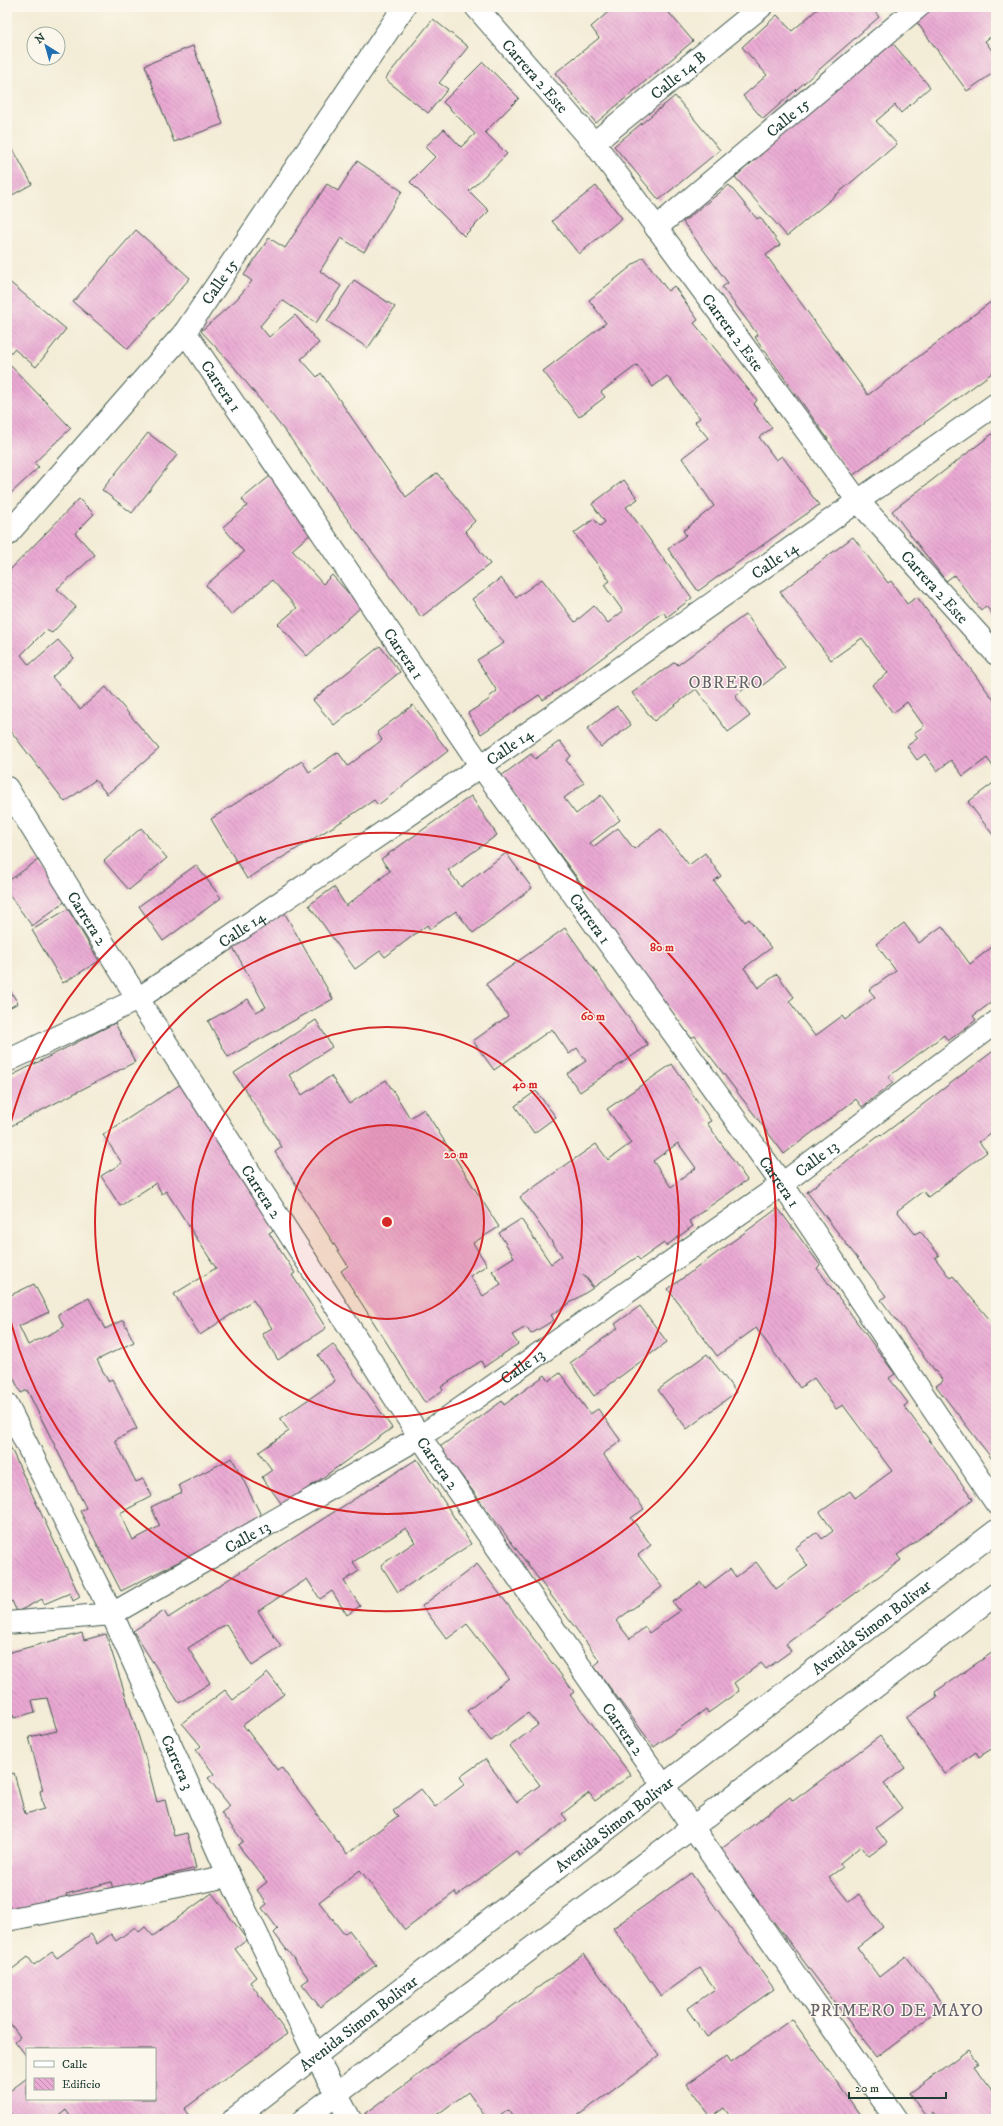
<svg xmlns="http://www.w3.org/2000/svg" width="1003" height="2126" font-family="'IM FELL DW Pica',serif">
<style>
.building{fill:url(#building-back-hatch);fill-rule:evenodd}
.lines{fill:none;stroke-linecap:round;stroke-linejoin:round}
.minor-casing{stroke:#3f574c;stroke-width:24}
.major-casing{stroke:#3f574c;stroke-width:24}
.minor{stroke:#fff;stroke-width:22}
.major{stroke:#fff;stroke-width:22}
.ring{fill:none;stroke:#d62828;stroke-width:2}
.labels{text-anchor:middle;stroke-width:3;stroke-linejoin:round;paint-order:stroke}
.street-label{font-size:16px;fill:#1f3d34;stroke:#fbf7ec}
.neighbourhood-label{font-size:17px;letter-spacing:1px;fill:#66636c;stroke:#fbf7ec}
.centre{fill:#d62828;stroke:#fbf7ec;stroke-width:2}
.ring-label{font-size:12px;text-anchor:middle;font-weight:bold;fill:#d62828;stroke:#fbf7ec;stroke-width:3;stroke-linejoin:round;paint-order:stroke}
</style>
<defs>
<pattern id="building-back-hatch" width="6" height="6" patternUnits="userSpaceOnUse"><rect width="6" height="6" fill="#eaa9d3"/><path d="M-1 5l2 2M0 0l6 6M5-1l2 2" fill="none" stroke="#bd8bac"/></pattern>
</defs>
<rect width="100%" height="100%" fill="#fbf7ec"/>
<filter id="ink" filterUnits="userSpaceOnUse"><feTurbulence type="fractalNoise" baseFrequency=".025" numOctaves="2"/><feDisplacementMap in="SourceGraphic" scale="8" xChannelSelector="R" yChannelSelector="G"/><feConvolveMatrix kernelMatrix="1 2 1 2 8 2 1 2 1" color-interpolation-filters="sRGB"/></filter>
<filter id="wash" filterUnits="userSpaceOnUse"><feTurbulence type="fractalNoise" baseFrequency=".012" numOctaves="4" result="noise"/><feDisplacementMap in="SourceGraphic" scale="16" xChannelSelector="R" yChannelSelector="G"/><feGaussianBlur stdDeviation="0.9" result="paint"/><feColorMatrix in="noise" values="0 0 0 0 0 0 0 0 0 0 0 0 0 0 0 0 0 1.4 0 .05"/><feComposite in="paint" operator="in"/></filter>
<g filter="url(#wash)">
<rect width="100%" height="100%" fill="#f3ecd6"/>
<g id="blocks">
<path class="building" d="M614,7H664L693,41L596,123L555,73L599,38L591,27Z
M820,7H871L879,17L763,119L743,96L767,75L742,47L777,15L792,31Z
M932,7H996V33L985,41L996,56V71L967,91L916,21Z
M433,19L468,47L439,83L448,89L428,113L385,79Z
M890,40L930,87L901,113L895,105L876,121L897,144L787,236L735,177L785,131Z
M193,46L223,124L174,142L145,65Z
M483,62L519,98L485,132L507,154L469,191L489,211L464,236L410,182L435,157L425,147L444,129L461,147L475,134L443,102Z
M675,96L720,150L659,200L614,146Z
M7,138L32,184L7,198Z
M357,161L402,191L364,252L341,238L320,271L341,286L316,323L282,300L260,326L269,337L295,315L319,343L301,359L317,377L321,373L406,497L437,473L475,521L465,531L490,564L421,617L333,500L291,439L235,368L201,331L236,300L252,281L244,275L269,238L285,248L327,184L338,191Z
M729,185L757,219L760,217L780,245L766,255L868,395L996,298V370L852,476L826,441L828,439L755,337L758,335L722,287L728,283L683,222Z
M596,186L622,218L579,254L552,221Z
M136,230L190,278L128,349L73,302Z
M643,257L668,291L674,286L698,320L694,323L757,400L754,404L772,428L759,437L776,460L782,456L819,505L698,591L668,549L686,535L683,531L714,506L682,458L708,438L695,422L700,418L667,376L653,387L637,365L601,392L605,397L579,417L543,371L606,323L589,300Z
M7,280L66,329L36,367L14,349L7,357Z
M354,280L395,307L368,348L327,321Z
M7,362L71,428L34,463L39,467L7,497Z
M996,431V619L986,606L981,610L954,575L946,581L892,511Z
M148,433L177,455L132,513L102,490Z
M270,476L315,530L292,550L323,584L332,575L361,607L307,656L278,624L297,608L272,580L231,615L206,585L244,552L223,527L247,506L242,499Z
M624,480L638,499L626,507L692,598L667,617L663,612L574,679L543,700L539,695L481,734L468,713L490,699L489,697L497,691L477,660L504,643L472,599L501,578L516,598L542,579L575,622L594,606L608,623L623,611L604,585L610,581L574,533L594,519L600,526L605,522L592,504Z
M79,499L94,514L75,533L95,555L57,589L76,607L52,633L46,630L21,655L29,665L58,640L74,658L52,677L80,709L106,687L159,749L107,794L95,780L65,802L7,726V573Z
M853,537L888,583L891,581L907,604L917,597L996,703V766L994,768L987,758L963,776L951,760L937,771L925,754L917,760L907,746L918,738L914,733L924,726L907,702L893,713L872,685L888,673L862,638L831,660L780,592Z
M746,614L785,668L759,688L754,681L735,696L750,716L728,732L696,689L654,721L632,693L675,662L678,665Z
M380,646L400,672L334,725L313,700Z
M413,705L448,751L378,805L374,800L344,820L247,879L211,819L302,761L309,772L338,752L348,766L382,740L377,732Z
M617,706L631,725L601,747L587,729Z
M560,741L571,756L566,760L584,783L564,798L576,814L601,795L620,820L590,843L593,847L618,828L634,849L661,829L689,865L705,853L721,876L714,881L745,922L749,919L771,948L744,968L758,988L777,974L794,997L789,1001L815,1036L842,1016L845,1020L875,997L869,990L896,971L876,944L904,923L919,943L942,926L970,964L996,944V999L973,1016L976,1020L948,1041L944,1035L888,1077L893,1083L862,1107L856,1099L784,1154L695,1036L691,1038L580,890L584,887L501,776L531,754L535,759Z
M996,781V839L968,802Z
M471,796L497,835L448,870L461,887L506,853L532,888L473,933L456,911L430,929L427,925L385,957L380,951L355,969L309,905L334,887L346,906L390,871L381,859Z
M141,828L167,858L129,890L104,861Z
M38,860L67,900L32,926L7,892V882Z
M196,865L221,898L163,941L139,906Z
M68,909L99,961L63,983L32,930Z
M284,912L333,999L228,1057L208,1021L248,999L256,1012L266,1007L230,942Z
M565,928L648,1045L580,1092L567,1074L586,1061L577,1048L569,1054L552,1029L494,1070L473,1041L508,1016L486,984Z
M7,986L18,1003L7,1009Z
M316,1020L332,1047L289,1075L302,1095L331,1076L349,1104L386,1080L410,1118L424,1109L499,1227L473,1243L487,1265L470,1276L483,1296L501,1284L492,1271L514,1257L499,1233L521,1219L551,1264L562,1256L520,1197L596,1144L608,1160L631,1143L607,1109L672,1064L711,1121L707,1123L747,1180L689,1221L693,1226L666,1246L664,1243L640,1260L637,1257L594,1287L583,1274L593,1288L551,1315L554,1320L531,1334L526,1327L512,1335L518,1344L484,1367L481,1361L441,1387L443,1390L425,1403L341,1271L348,1266L275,1152L282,1147L234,1073ZM678,1143L696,1168L671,1187L653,1161Z
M115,1023L135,1062L9,1127L7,1123V1078Z
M996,1049V1129L979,1142L987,1152L928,1197L923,1191L897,1211L915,1234L920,1231L939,1255L935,1258L950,1278L953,1276L996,1327V1464L936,1386L943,1381L881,1300L886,1296L807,1192L880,1135L881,1136Z
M190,1078L278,1227L269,1233L295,1273L292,1275L326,1328L278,1360L262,1334L272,1328L253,1300L200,1335L174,1294L216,1268L166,1191L162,1194L156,1183L120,1206L101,1176L122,1163L103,1135Z
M536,1091L556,1117L534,1133L515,1106Z
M778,1208L820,1265L817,1268L895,1374L889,1378L908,1403L904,1406L973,1499L897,1555L901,1560L786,1644L791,1651L766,1669L761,1663L734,1683L739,1691L708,1713L706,1709L654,1747L594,1666L600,1661L440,1447L502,1401L504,1405L545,1375L549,1381L560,1373L590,1414L598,1409L621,1441L603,1454L644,1509L631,1518L651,1545L638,1555L662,1587L616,1621L630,1639L645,1627L649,1633L680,1611L673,1602L701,1582L705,1588L730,1569L736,1577L756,1562L776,1589L808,1566L795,1548L817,1532L822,1539L833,1531L820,1512L850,1491L855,1498L892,1471L843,1405L836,1409L814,1378L800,1388L756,1328L717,1356L668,1289Z
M34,1284L49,1312L19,1326L28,1345L64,1327L58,1314L89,1298L105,1329L123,1320L134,1342L97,1360L108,1381L112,1379L137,1429L115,1440L136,1482L143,1479L152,1496L120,1513L133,1540L160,1526L151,1507L182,1492L179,1485L232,1458L263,1519L121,1591L80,1511L86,1508L27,1390L21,1393L7,1365V1297Z
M640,1306L667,1342L594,1396L570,1363L618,1328L615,1324Z
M333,1344L392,1428L283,1506L262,1477L272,1470L259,1452L289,1431L280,1419L335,1381L318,1355Z
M707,1354L736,1392L687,1429L658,1390Z
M7,1440L80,1597L73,1601L70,1593L44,1604L42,1599L17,1612L12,1601L7,1603Z
M417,1459L471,1544L398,1592L381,1565L415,1542L406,1528L353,1562L359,1571L344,1581L360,1606L347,1615L332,1591L320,1599L307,1579L258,1611L281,1647L252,1666L226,1624L188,1648L210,1683L179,1703L133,1631L164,1611L168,1618Z
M477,1564L574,1692L570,1695L631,1775L595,1801L589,1793L562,1814L567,1820L519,1856L516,1851L457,1896L455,1892L405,1930L360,1870L319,1902L344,1934L349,1930L376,1965L320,2007L302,1984L309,1979L274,1933L278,1929L262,1908L267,1904L257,1890L267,1882L238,1845L243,1841L221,1813L230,1806L208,1778L214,1774L196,1750L201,1746L182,1723L225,1690L233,1700L268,1673L284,1694L243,1725L277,1770L281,1767L347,1854L398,1816L393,1811L421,1789L435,1807L465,1784L460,1777L485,1759L517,1802L540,1785L510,1746L538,1725L528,1713L491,1741L467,1711L509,1678L467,1624L447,1639L422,1606Z
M82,1633L84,1640L106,1634L147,1763L157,1802L165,1800L174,1836L187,1833L196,1868L113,1889L111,1882L66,1894L67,1897L7,1913V1775L14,1773L25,1814L44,1809L40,1791L43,1790L29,1737L57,1731L47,1698L32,1700L35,1712L14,1718L13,1715L7,1716V1653Z
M996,1650V1746L979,1757L976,1752L945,1774L906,1718L937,1697L935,1692Z
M880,1736L905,1768L884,1784L902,1808L876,1828L887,1843L869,1856L861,1846L840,1863L843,1867L829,1877L849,1902L859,1894L883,1927L857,1947L879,1977L906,1956L944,2006L876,2057L774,1922L770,1925L716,1853L790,1797L793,1801Z
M691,1873L774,1989L707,2037L687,2009L715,1989L700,1968L661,1996L613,1928Z
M212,1893L247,1940L235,1949L256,1977L250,1982L287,2034L184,2109L190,2117L187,2119H72L66,2110L54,2119H15L7,2109V2093L27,2078V2099H155V2049H27V2057L15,2041L20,2037L7,2019V1965L11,1970L28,1957L34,1965L52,1952L57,1958L91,1934L97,1944L111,1934L116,1941L135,1927L139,1932L145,1927L153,1936Z
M584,1954L659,2056L612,2091L573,2119H514L508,2110L496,2119H487L468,2092L431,2119H358Z
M792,2019L863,2119H732L724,2108L711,2117L687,2084L727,2056L731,2062Z
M968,2050L978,2063L974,2065L996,2095V2119H937L933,2113L927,2118L909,2093Z"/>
</g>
</g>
<g filter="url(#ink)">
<use href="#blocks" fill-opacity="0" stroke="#3f574c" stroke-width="1"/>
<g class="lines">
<defs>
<g id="minor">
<path id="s1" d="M476,7L594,143L858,501L996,654"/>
<path id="s2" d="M594,143L761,7"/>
<path id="s3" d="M656,228L918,7"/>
<path id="s4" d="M185,332L481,766L782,1184L996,1503"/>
<path id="s5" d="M7,535L185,332L404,7"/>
<path id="s6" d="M7,788L138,999L420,1437L896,2119"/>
<path id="s7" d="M7,1061L138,999L481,766L996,404"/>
<path id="s8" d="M7,1405L112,1614L229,1876L315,2055L350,2119"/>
<path id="s9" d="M7,1623L112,1614L420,1437L782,1184L996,1022"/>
<path d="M7,1920L229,1876"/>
</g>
<g id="major">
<path id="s10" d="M234,2119L664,1785L996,1531"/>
<path d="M304,2119L693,1827L996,1594"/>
</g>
</defs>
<use href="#minor" class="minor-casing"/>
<use href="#major" class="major-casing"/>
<use href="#minor" class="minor"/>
<use href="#major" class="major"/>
</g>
</g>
<circle cx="387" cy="1222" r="97" fill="#d62828" fill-opacity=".12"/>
<g class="ring">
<circle cx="387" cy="1222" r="97"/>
<circle cx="387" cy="1222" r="195"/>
<circle cx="387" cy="1222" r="292"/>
<path d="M7 1138A389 389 0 1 1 7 1306"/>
</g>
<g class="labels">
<g class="street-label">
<text dy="6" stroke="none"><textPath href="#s2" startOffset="108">Calle 14 B</textPath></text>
<text dy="6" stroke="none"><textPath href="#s1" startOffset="91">Carrera 2 Este</textPath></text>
<text dy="6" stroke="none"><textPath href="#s3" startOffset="172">Calle 15</textPath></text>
<text dy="6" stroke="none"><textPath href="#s5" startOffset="331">Calle 15</textPath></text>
<text dy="6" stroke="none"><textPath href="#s1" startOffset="415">Carrera 2 Este</textPath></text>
<text dy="6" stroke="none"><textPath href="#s4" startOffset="65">Carrera 1</textPath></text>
<text dy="6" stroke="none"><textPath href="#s7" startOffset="918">Calle 14</textPath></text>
<text dy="6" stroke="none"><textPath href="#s1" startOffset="740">Carrera 2 Este</textPath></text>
<text dy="6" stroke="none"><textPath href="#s4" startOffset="389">Carrera 1</textPath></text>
<text dy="6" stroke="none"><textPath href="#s7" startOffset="594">Calle 14</textPath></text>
<text dy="6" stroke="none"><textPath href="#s6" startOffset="153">Carrera 2</textPath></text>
<text dy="6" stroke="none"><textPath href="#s4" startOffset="713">Carrera 1</textPath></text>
<text dy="6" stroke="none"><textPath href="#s7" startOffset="270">Calle 14</textPath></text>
<text dy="6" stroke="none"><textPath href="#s9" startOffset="945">Calle 13</textPath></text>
<text dy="6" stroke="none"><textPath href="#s4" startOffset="1037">Carrera 1</textPath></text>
<text dy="6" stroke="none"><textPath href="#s6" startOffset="477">Carrera 2</textPath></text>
<text dy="6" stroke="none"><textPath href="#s9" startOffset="585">Calle 13</textPath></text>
<text dy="6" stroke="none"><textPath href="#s6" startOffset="801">Carrera 2</textPath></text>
<text dy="6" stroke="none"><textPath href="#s9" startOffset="261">Calle 13</textPath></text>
<text dy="6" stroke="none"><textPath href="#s10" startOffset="805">Avenida Simon Bolivar</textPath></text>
<text dy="6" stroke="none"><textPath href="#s6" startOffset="1125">Carrera 2</textPath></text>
<text dy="6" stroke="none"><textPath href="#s8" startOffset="396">Carrera 3</textPath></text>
<text dy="6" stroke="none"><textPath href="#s10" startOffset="481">Avenida Simon Bolivar</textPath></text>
<text dy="6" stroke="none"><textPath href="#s10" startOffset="157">Avenida Simon Bolivar</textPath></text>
</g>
<g class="neighbourhood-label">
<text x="726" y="688">OBRERO</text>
<text x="897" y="2016">PRIMERO DE MAYO</text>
</g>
</g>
<circle cx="387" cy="1222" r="6" class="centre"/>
<g class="ring-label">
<text x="662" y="951">80 m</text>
<text x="593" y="1020">60 m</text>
<text x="525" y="1088">40 m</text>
<text x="456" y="1158">20 m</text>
</g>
<rect width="1003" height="2126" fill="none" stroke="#fbf7ec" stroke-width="24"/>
<rect x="26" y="2048" width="130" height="52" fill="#fbf7ec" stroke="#a3ada2"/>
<rect x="34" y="2061" width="20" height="6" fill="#ffffff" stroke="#a3ada2"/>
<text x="62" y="2068" font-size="12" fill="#1f3d34">Calle</text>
<rect x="34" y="2078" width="20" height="12" fill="url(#building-back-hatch)" stroke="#a3ada2"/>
<text x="62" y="2088" font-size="12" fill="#1f3d34">Edificio</text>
<g transform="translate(46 46) rotate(323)"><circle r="19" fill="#fbf7ec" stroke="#a3ada2"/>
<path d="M0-3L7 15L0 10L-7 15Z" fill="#1f6fb2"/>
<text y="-6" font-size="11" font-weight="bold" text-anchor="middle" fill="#1f3d34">N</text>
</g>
<path d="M849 2092v6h97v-6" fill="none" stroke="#1f3d34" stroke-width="2"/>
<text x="855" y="2092" font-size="12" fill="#1f3d34" stroke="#fbf7ec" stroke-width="3" paint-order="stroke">20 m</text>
</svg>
